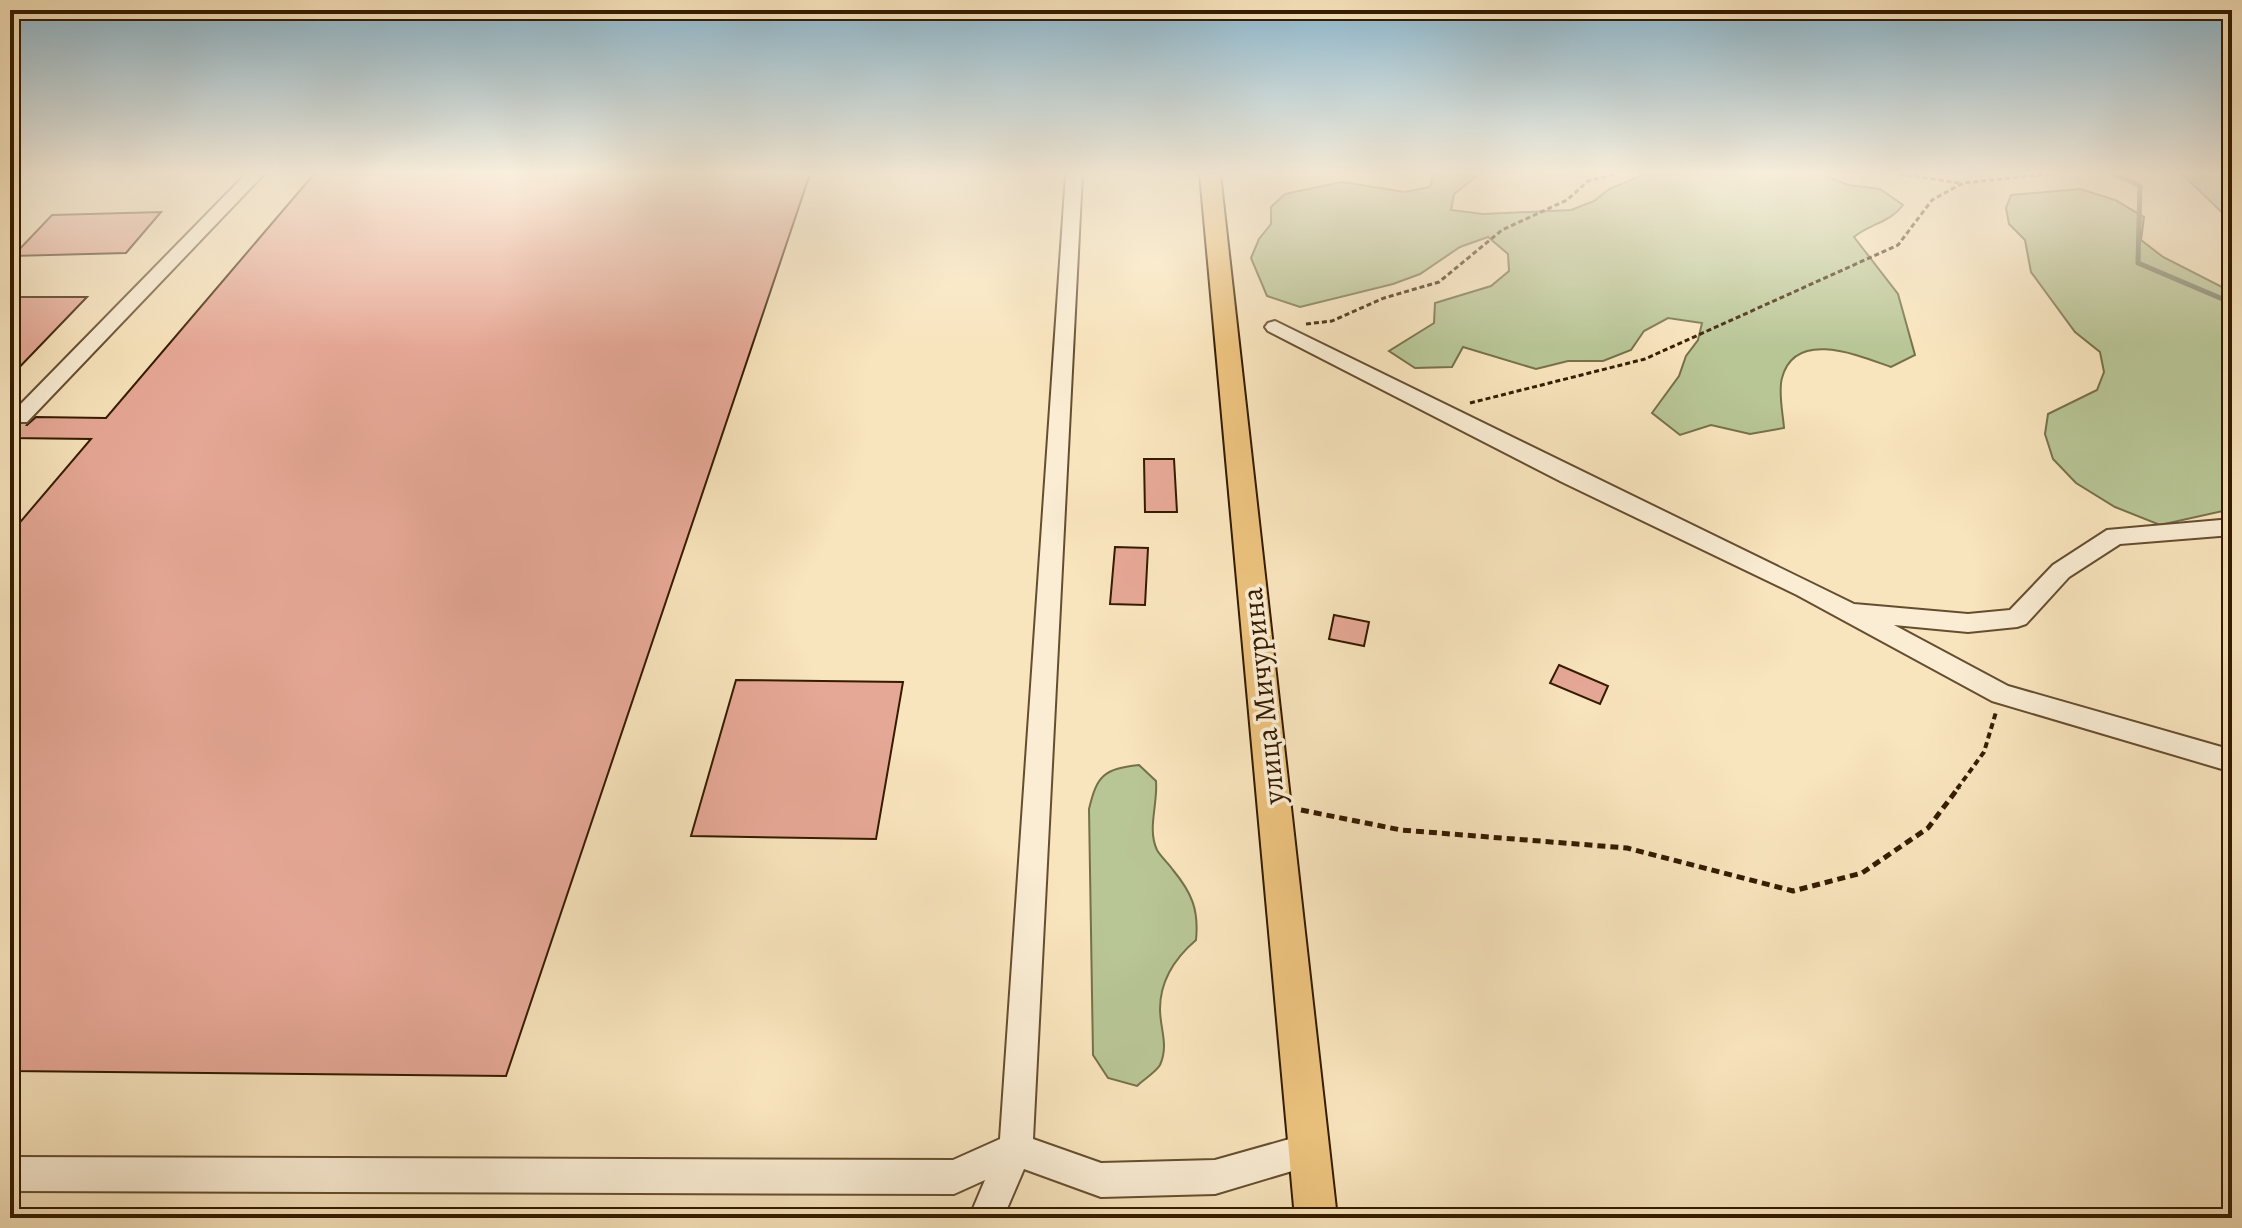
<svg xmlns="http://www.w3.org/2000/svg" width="2242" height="1228" font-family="Alegreya,serif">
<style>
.green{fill:#b8c595;stroke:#76704a;stroke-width:2}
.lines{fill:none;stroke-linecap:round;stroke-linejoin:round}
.stream{stroke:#757d67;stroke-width:5}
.building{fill:#e6a896;stroke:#351b00;stroke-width:2}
.minor-tunnel{stroke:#d1bc97;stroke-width:19;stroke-dasharray:19 9;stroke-linecap:butt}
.minor-casing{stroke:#664d2f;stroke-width:4}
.major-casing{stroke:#351b00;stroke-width:4}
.path-far2{stroke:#351b00;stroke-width:3;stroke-dasharray:5 3;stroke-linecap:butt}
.path-far1{stroke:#351b00;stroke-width:4;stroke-dasharray:6 4;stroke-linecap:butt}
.path{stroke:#351b00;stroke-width:5;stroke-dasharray:8 5;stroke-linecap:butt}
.minor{fill:#faedd4;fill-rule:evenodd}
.major{fill:#ecc27e;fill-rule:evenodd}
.labels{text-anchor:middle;stroke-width:7;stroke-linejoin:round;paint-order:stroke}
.street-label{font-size:30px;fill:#351b00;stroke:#faedd4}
</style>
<rect width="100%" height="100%" fill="#f8e4bd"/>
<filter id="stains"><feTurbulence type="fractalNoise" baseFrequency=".0025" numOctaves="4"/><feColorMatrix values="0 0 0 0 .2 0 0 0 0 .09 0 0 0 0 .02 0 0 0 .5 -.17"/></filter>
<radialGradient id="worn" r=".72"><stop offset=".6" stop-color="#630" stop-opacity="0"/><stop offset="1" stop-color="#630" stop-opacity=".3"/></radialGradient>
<path class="green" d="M1434,174H1479L1454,194L1451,210L1483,214L1571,210L1594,201L1609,189L1645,174H1821L1848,185L1880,189L1903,205C1890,223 1871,223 1854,237L1898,294L1915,355L1891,367C1860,356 1795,328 1782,378C1778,392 1783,414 1784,428L1750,434L1711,425L1680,435L1652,413L1679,376L1686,356L1698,340L1702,323L1668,318L1644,331L1631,350L1603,361H1568L1536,369L1463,347L1452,367L1415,368L1389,351L1434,323L1435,303L1491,286L1509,271L1508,254L1488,237L1460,247L1420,274L1393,284L1300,307L1267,296L1251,258L1259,239L1271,224V207L1285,194L1342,182L1405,192L1430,187Z
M2182,174H2232V222Z
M2080,189L2115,200L2144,217L2141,240L2163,257L2232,292V509L2160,525L2115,507L2076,483L2053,459L2045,434L2048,414L2097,390L2104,372L2100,352L2075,332L2031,272L2025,240L2009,224L2006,208L2011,195Z
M1139,765L1156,781C1158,804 1147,829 1157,850C1161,857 1169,864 1173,870C1192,893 1199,910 1196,940C1175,958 1160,980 1160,1009C1160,1029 1169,1045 1160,1065C1156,1072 1143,1080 1137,1086L1108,1078L1093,1055L1089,809C1097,775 1104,769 1139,765Z"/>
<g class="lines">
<path class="stream" d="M2115,174L2140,186L2138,263L2232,303"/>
</g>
<path class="building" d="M314,174H810L506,1076L10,1071V534L91,439L10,438V423L27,425L36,417L106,418Z
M161,212L126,253L13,256L52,215Z
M10,297H87L10,377Z
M1144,459H1174L1177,512H1145Z
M1115,547L1148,548L1145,605L1110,604Z
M1334,615L1369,622L1364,646L1329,639Z
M1559,665L1608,686L1600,704L1550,683Z
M736,680L903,682L876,839L691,836Z"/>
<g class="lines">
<path class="minor-tunnel" d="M10,429L20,417"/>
<defs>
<path id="minor" d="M246,174H264L27,422H13L10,417L13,412Z
M1066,174H1082L1033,1139L1101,1163L1215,1160L1307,1134L1319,1139L1324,1151L1319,1163L1215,1194L1101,1197L1024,1169L1003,1218H969L985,1180L954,1194L10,1191V1157L953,1160L1000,1139Z
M1275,321L1854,604L1968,614L2010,610L2053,565L2107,530L2232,519V535L2120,544L2069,577L2026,624L2017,627L1968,632L1894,625L2008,686L2232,750V772L1992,701L1797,595L1562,482L1268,331L1265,327L1268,323Z"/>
<path id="major" d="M1200,174H1220L1337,1218H1295Z"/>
</defs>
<use href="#minor" class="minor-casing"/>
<use href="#major" class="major-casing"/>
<path class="path-far2" d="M1899,174L1960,183
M1306,324L1332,321L1384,298L1439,282L1502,230L1567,200L1588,181L1616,174
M1470,403L1645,359L1898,245L1932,200L1963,183L2049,174"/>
<path class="path-far1" d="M1957,789L1984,752L1996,712"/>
<path class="path" d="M1301,810L1401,830L1627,848L1793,891L1862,873L1928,828L1959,787"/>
<use href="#minor" class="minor"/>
<use href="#major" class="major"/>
</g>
<linearGradient id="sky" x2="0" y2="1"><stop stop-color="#8bb8d0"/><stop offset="0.5" stop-color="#fcf3e1"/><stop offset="1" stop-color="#fcf3e1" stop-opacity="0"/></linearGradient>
<rect width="2242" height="346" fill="url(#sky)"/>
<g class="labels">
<g class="street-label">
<text transform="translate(1263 696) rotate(-96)" y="10">улица Мичурина</text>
</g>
</g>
<rect width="2242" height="1228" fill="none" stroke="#f8e4bd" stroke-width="40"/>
<rect x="12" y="12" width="2218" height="1204" fill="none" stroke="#351b00" stroke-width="4"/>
<rect x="20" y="20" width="2202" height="1188" fill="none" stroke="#351b00" stroke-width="2"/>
<rect width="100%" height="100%" filter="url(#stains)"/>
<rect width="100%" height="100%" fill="url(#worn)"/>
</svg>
